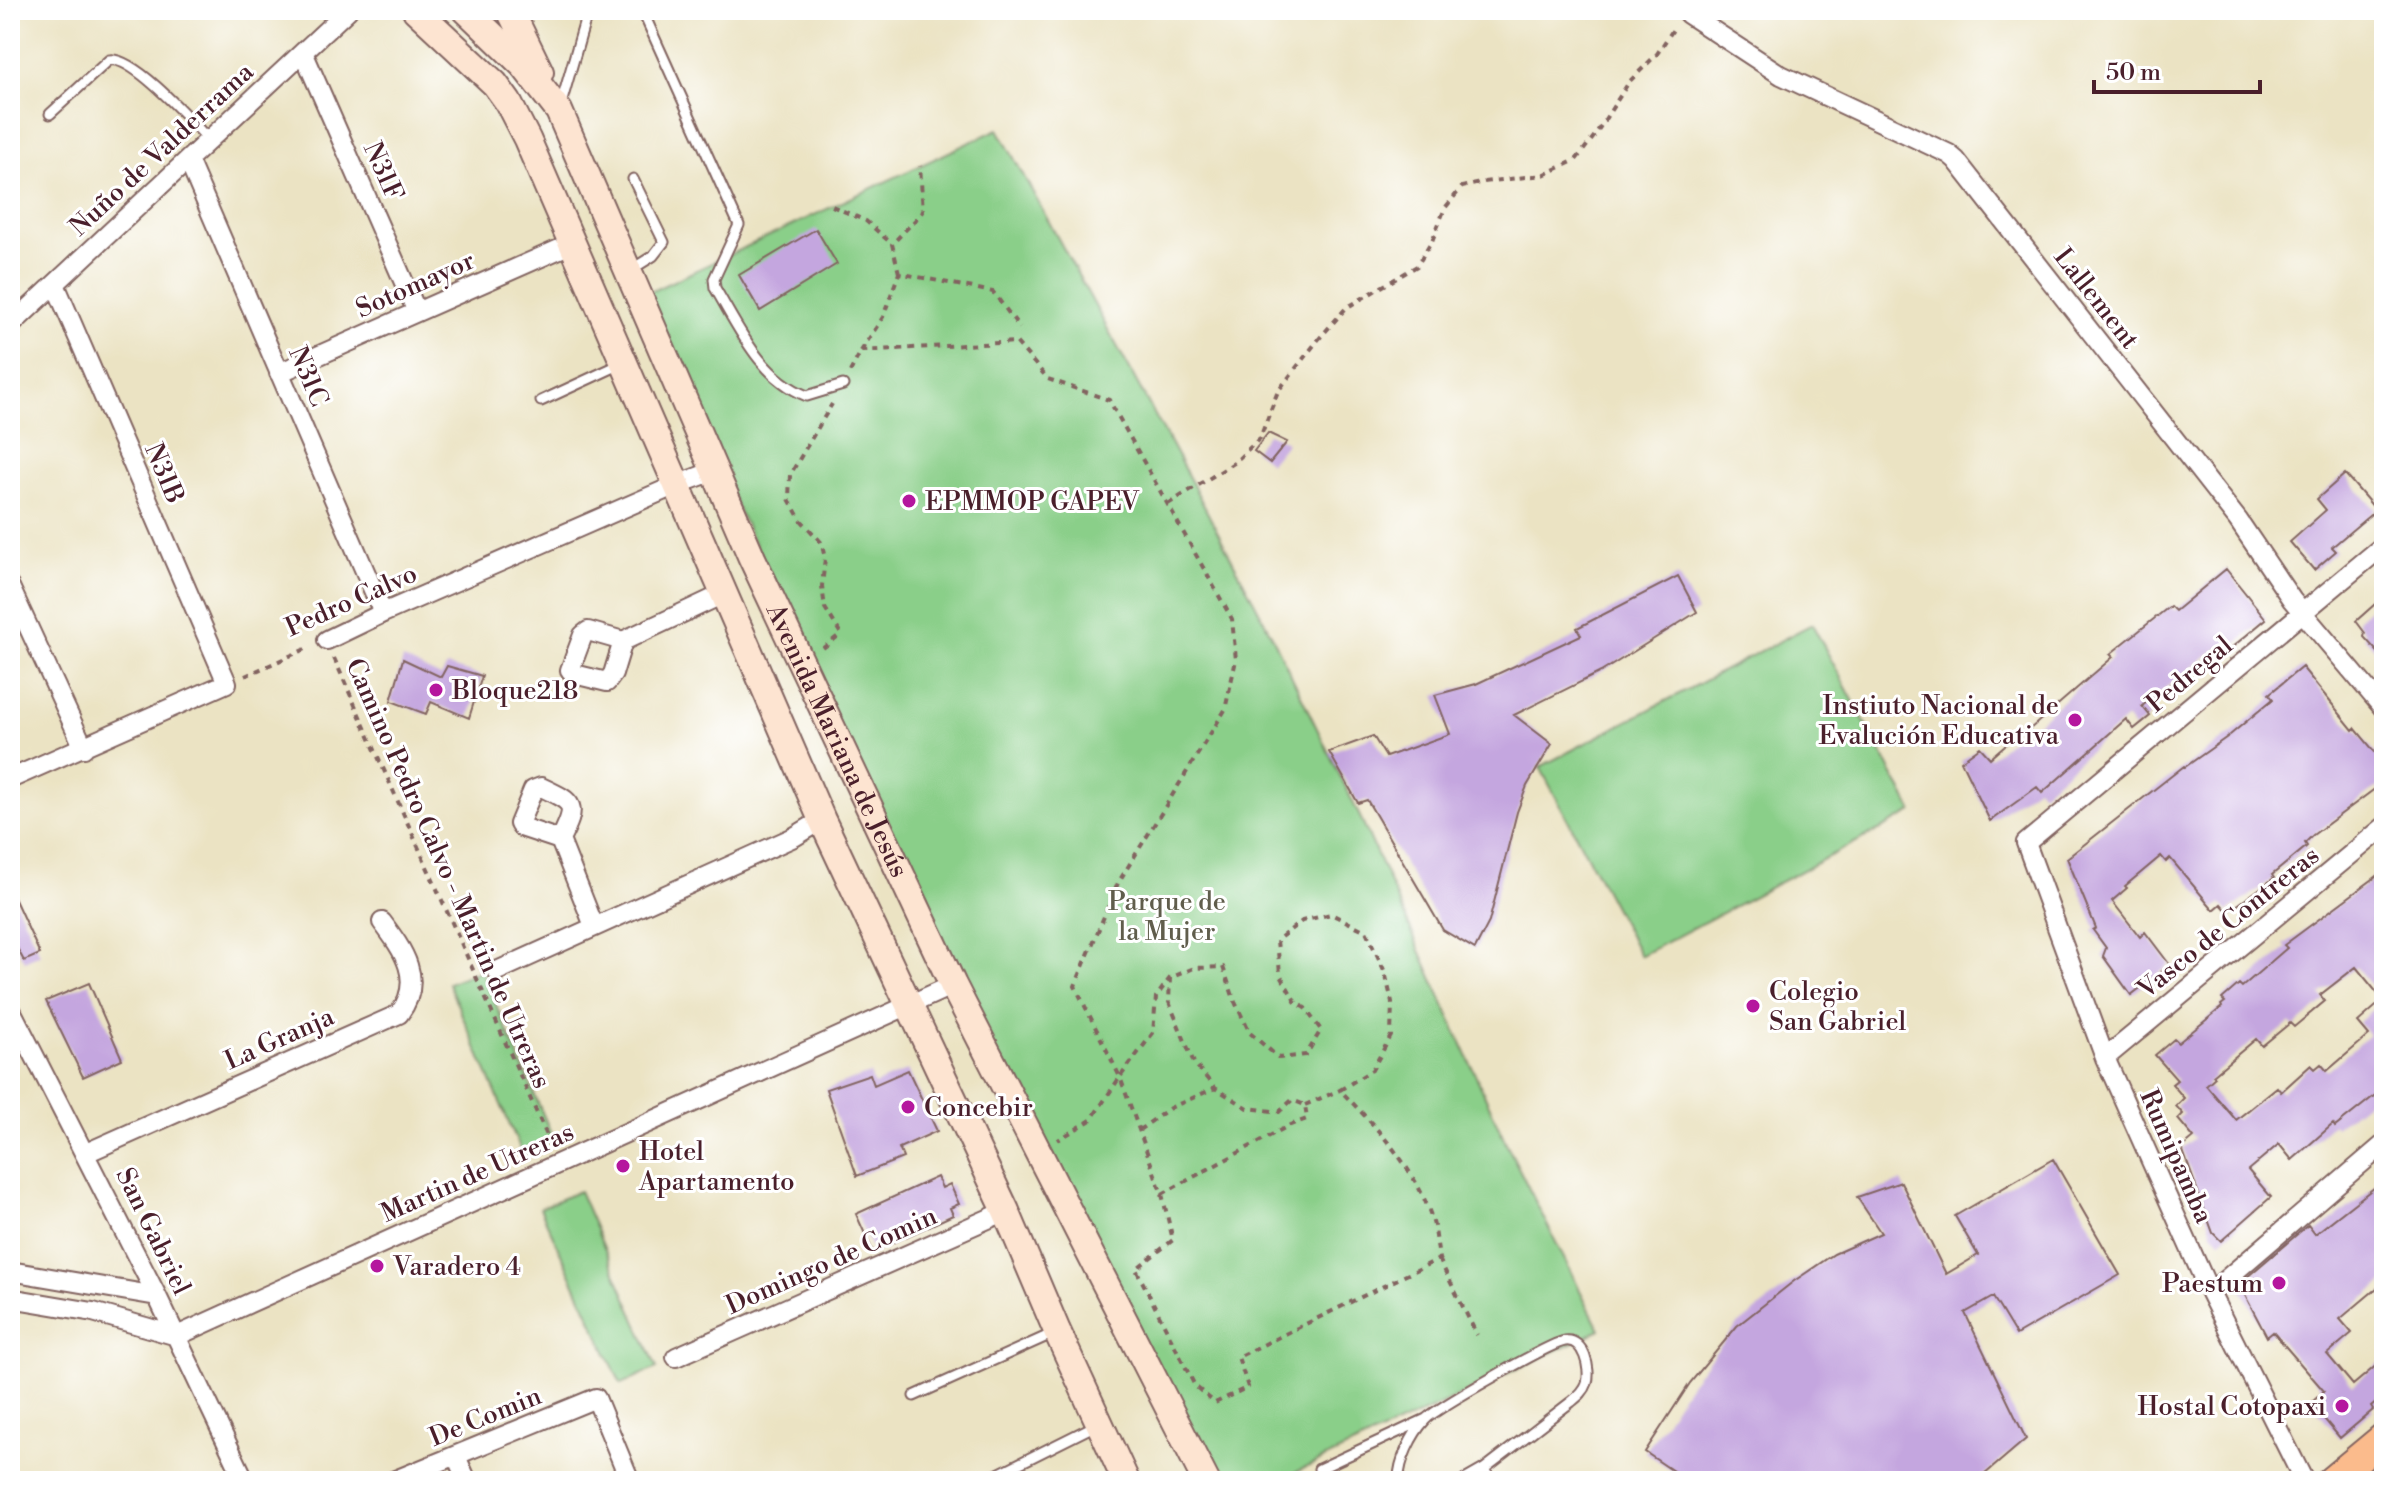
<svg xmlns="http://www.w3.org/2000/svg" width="2394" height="1491" font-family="'Libre Bodoni',serif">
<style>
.green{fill:#8acf89;stroke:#6a775a;stroke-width:2}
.building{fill:#c4a6df;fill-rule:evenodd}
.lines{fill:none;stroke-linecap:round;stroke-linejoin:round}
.lane-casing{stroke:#826460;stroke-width:13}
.street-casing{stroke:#826460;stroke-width:22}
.secondary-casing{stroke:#826460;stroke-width:30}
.primary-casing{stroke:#826460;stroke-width:32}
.path{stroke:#826460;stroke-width:4;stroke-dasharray:6 6;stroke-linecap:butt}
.lane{stroke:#fff;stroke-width:9}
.street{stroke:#fff;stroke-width:18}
.secondary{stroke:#fde4d1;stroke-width:26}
.primary{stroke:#fbbb8c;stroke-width:28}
.poi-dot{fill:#b5179e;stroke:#fff;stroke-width:3}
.labels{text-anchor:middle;stroke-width:6;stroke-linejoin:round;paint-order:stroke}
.street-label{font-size:26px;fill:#4a1f2b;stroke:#fff}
.poi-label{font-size:26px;fill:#4a1f2b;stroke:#fff;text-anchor:start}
.park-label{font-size:26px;fill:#605d4c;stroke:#fff}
</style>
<rect width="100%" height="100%" fill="#fff"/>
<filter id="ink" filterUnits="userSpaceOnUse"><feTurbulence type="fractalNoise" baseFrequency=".0125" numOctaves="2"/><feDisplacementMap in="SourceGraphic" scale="16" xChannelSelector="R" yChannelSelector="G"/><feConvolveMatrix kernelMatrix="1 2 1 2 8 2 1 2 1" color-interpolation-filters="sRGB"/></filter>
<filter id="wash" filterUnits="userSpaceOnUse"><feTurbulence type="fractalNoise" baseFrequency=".006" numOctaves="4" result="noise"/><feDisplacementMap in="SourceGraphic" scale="32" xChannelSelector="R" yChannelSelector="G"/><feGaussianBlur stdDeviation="1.8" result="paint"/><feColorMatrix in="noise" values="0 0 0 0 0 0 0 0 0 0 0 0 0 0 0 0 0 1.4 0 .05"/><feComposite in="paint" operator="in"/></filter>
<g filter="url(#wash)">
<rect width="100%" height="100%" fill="#ebe3c3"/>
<path class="green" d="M998,129L1192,483L1272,636L1363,823L1506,1143L1600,1330L1277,1481H1206L1038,1151L639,297Z
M1812,624L1913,812L1640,956L1540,767Z
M481,970L554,1140L523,1155L448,983Z
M579,1191L657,1368L621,1384L540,1208Z"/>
<g id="blocks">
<path class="building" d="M816,229L837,264L760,311L739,275Z
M1268,433L1287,442L1270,463L1254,451Z
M2345,474L2376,510L2332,547L2336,551L2314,570L2290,542L2326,510L2317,499Z
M2226,569L2266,619L2225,653L2220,646L2142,706L2150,716L2134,729L2126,719L2042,793L2037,787L1990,821L1961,761L1980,747L1990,758L2020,732L2023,735L2113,657L2110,654L2170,606L2175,611Z
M1678,576L1697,612L1601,672L1514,715L1552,744L1527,786L1517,812L1489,922L1475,949L1443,930L1367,800L1358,803L1329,752L1373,736L1386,757L1450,734L1435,695L1476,684L1581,635L1577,628Z
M2384,596V659L2364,637L2365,633L2356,621Z
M403,659L441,677L447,666L482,676L469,718L431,702L426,714L391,701Z
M2302,667L2353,730L2355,728L2384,763V782L2313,835L2305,843L2307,846L2272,875L2274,878L2228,912L2221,904L2214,910L2170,858L2166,862L2161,856L2125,886L2127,888L2112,901L2140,937L2145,932L2170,965L2131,995L2103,956L2106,948L2093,930L2096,928L2067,858L2184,766L2185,767L2230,735L2273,699L2269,694Z
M2384,871V1088L2335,1127L2333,1124L2292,1160L2279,1144L2248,1170L2271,1197L2221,1241L2213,1233L2182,1148L2194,1138L2178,1119L2183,1114L2176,1106L2184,1098L2172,1084L2177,1080L2155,1055L2174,1039L2178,1043L2222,1007L2221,1005L2225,1002L2222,999L2239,984L2242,987L2287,948L2284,945ZM2356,967L2383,1000L2358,1022L2369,1035L2327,1071L2321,1064L2315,1069L2311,1065L2281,1092L2277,1087L2236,1120L2206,1085L2215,1077L2213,1075L2256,1039L2262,1046L2290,1023L2294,1027L2325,1001L2320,995Z
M10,889L40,954L24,961L10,935Z
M89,983L122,1059L83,1077L46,1001Z
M908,1070L937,1131L899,1148L903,1158L857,1176L826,1089L870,1074L874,1085Z
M2053,1159L2120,1275L2016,1335L1993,1297L1965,1313L2026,1439L1977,1481H1688L1645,1452L1690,1383L1737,1326L1794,1281L1834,1254L1881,1233L1857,1197L1901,1182L1946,1274L1978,1255L1955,1216Z
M937,1177L942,1188L950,1184L959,1204L950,1208L953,1215L873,1252L856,1214Z
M2384,1180V1282L2340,1319L2352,1333L2327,1354L2353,1385L2384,1359V1396L2371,1407L2373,1410L2340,1438L2311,1403L2324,1391L2273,1332L2267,1337L2239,1284L2308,1225L2315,1234Z"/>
</g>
</g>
<g filter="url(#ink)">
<use href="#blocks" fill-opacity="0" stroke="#826460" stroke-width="2"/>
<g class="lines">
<defs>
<path id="lane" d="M642,10L739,225L714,279L715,288C740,330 760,377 807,396L843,385
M561,104L588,10
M50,114L109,60C133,55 192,122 209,140
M629,271L653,256L664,242L633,179
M541,401L621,364
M914,1396L1054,1333
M1319,1469L1426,1419
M1484,1469L1491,1481
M984,1481L1096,1425
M1399,1481C1398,1462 1412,1434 1425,1420C1435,1409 1550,1343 1565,1341C1584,1338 1591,1370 1587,1383C1584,1392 1577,1397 1571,1402L1484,1469L1463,1481"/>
<path id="street" d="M1688,14L1781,75L1949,154L1956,160L2238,520L2292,600L2384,709
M303,52L417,312
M188,160L383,613
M10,326L348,10
M279,373L573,243
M10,587L84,748
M327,640L383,613L676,485L714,471
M623,641L613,674L607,682L574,674L570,670L583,635L588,631L623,641L723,594
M10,779L227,683L55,284
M560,840L521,827L519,824L533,790L541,787C575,803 578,804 560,840L594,926
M497,971L794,837L822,820
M10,1008L157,1296L245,1481
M2105,1058L2384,827
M86,1153L399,1014C425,980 403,950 382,922
M10,1271L157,1296
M2210,1293L2384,1144
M10,1298L93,1312L177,1336L953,985
M676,1357L1006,1211
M456,1456L467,1481
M393,1481L596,1398L630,1481
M2304,1481L2210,1293L2105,1058L2026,843L2384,545"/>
<g id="secondary">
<path d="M416,10L495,84L508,102L527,139L822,820L1006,1211L1057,1331L1126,1481"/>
<path id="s1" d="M466,10L524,66L559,111L752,558L953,985L1206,1481"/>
<path d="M510,10L540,72"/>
</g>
<path id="primary" d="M2331,1481L2384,1437"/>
</defs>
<use href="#lane" class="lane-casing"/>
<use href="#street" class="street-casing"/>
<use href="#secondary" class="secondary-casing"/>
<use href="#primary" class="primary-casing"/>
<path class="path" d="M832,206L866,221L892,244
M899,273L892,244L923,212L920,166
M861,351L883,317L899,273L993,292L1020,328
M850,372L861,351L1016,342L1048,379L1109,400L1232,619L1236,660L1225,710L1118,883L1075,986L1120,1077L1091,1120L1058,1140
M1168,504L1234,463L1260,438L1278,391L1318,340L1346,308L1417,266L1432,241L1445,208L1462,187L1484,182L1543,175L1576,160L1593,138L1629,82L1657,54L1674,28
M823,648L841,634L825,608L822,586L825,558L821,542L800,519L789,499L790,475L832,404
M334,658L552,1147
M245,676L310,647
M1305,1105L1340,1090
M1139,1130L1170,1108L1215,1088
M1162,1194L1173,1240L1136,1269L1195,1386L1215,1403L1248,1387L1238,1357L1439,1259C1437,1245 1436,1229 1431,1216C1414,1166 1376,1127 1340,1090L1372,1070L1391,1036L1392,1002L1385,972L1366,931L1331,914L1302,921L1277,940L1280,974L1296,1003L1305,1008L1321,1030L1306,1055L1279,1058L1250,1033L1235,1002L1223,967L1194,968L1170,978L1156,997L1153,1033L1120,1077L1162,1194L1290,1125L1307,1119L1305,1105L1292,1100L1279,1112L1248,1108L1215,1088L1194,1063L1169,1002L1170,978
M1439,1259L1477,1335"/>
<use href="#lane" class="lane"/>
<use href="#street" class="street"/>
<use href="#secondary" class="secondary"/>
<use href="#primary" class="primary"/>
</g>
</g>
<g class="poi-dot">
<circle cx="909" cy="501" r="8"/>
<circle cx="436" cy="690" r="8"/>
<circle cx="2075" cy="720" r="8"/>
<circle cx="1753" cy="1006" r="8"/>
<circle cx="908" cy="1107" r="8"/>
<circle cx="623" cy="1166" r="8"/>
<circle cx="377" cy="1266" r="8"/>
<circle cx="2279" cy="1283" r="8"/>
<circle cx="2342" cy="1406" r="8"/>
</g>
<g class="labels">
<g class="street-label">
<text transform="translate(161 149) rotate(-43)" y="9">Nuño de Valderrama</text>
<text transform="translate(384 171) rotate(66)" y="9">N31F</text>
<text transform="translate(415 284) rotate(-24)" y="9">Sotomayor</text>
<text transform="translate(2097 298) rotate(52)" y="9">Lallement</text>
<text transform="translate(309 376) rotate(67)" y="9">N31C</text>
<text transform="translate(165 473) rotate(67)" y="9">N31B</text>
<text transform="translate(351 600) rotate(-24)" y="9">Pedro Calvo</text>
<text transform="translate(2189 674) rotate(-40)" y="9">Pedregal</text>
<text dy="9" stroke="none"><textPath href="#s1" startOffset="826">Avenida Mariana de Jesús</textPath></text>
<text transform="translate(449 873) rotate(66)" y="9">Camino Pedro Calvo - Martin de Utreras</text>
<text transform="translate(2228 922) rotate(-39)" y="9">Vasco de Contreras</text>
<text transform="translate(279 1038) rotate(-24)" y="9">La Granja</text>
<text transform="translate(2177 1156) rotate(66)" y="9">Rumipamba</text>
<text transform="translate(477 1172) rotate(-24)" y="9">Martin de Utreras</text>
<text transform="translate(154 1231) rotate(64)" y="9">San Gabriel</text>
<text transform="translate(831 1260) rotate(-24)" y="9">Domingo de Comin</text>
<text transform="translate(485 1416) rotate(-22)" y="9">De Comin</text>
</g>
<g class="poi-label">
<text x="925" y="510">EPMMOP GAPEV</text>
<text x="452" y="699">Bloque218</text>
<text x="2059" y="714" text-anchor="end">Instiuto Nacional de<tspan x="2059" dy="30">Evalución Educativa</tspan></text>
<text x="1769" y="1000">Colegio<tspan x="1769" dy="30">San Gabriel</tspan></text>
<text x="924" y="1116">Concebir</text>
<text x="639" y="1160">Hotel<tspan x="639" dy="30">Apartamento</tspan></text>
<text x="393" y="1275">Varadero 4</text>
<text x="2263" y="1292" text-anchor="end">Paestum</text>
<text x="2326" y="1415" text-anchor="end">Hostal Cotopaxi</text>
</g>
<g class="park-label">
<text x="1167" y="910">Parque de<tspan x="1167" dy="30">la Mujer</tspan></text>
</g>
</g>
<rect width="2394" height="1491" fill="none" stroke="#fff" stroke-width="40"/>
<path d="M2094 80v12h166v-12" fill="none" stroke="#4a1f2b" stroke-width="4"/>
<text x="2106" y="80" font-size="24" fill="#4a1f2b" stroke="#ffffff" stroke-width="6" paint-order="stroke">50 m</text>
</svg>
